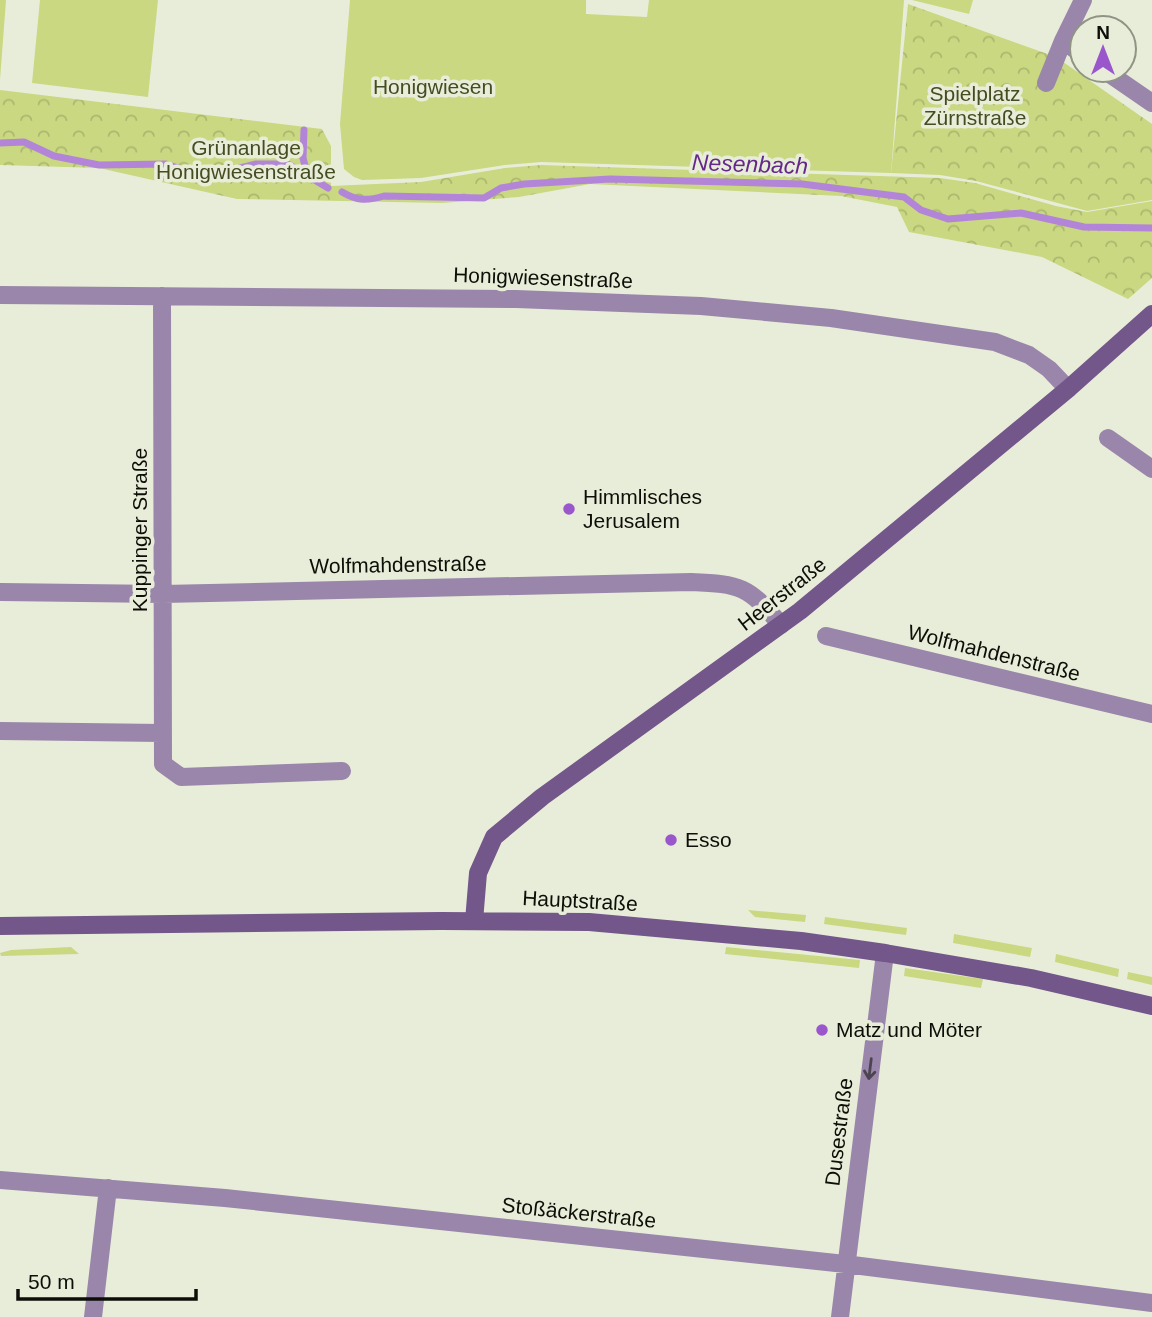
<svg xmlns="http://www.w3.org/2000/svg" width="1152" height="1317" font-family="Arial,sans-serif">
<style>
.green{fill:#c9d881}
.park{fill:url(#park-crowns)}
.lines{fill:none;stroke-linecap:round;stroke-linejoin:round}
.stream{stroke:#b385d8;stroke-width:7}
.street{stroke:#9986aa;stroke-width:18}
.secondary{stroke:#73568a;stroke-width:18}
.oneway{stroke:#4c4451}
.poi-dot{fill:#9a56cb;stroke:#e8edd9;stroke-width:2.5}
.labels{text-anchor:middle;stroke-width:7;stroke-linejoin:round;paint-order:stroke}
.park-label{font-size:21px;fill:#464c22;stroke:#e8edd9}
.street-label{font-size:21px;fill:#0d0e08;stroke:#e8edd9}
.poi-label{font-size:21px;fill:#0d0e08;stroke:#e8edd9;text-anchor:start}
.water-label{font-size:23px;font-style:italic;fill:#64288a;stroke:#e8edd9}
</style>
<defs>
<pattern id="park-crowns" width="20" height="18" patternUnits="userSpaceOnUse" patternTransform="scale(1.75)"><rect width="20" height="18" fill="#c9d881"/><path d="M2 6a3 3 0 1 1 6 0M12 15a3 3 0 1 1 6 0" fill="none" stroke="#abb86e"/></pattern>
</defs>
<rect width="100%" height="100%" fill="#e8edd9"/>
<path class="green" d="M0,0H6L0,80Z
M40,0H158L148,97L32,83Z
M350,0H586V14L647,17L649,0H904L891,173L541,162L505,165L421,178L362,180L354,177L344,169L340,124Z
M912,0H973L969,14Z
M748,910L806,915L805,922L755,917Z
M825,917L907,928L906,935L824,924Z
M954,934L1032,948L1030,957L953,943Z
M71,947L79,954L1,956L0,953L11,950Z
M726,947L860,960L859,968L725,954Z
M1056,954L1119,969L1118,977L1055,962Z
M905,968L983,979L981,988L904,976Z
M1128,972L1152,977V985L1127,979Z"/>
<path class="park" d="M908,4L1056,57L1152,124V200L1087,211L976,181L940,175L891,173Z
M0,90L322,129L331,146V186L421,182L505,168L541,165L940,178L975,183L1056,206L1087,212L1152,201V278L1128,299L1042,257L909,232L897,207L841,196L590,184L519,197L442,203L237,199L99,168L0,165Z"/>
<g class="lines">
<path class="stream" d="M304,130L303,158L308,177
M0,143L24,142L54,156L99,165L166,164L205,177L256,164H288L328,188
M342,192C357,201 367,201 384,196L484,198L501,188L524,184L610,179L802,184L904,197L921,210L948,219L1021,213L1084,227L1152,228"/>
<path class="street" d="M1063,41L1082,54
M1104,70L1152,103
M1046,83L1063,41L1083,0
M0,295L516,299L701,306L831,318L995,342L1029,355L1049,369L1068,389
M162,296L163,764L181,777L342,771
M1108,438L1152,469
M0,592L163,594L691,582C741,584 748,586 781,625
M826,636L1152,714
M0,731L162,733
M0,1180L225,1198L845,1264L1152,1303
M93,1317L108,1188
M840,1317L885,953"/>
<path class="secondary" d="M474,921L478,873L494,837L542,797L800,611L1068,389L1152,314
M0,926L441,921L589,922L801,941L885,953L1031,978L1152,1006"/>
</g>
<defs><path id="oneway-shaft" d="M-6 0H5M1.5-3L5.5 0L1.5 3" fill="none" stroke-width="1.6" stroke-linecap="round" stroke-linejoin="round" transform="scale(1.75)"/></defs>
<use class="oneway" href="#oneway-shaft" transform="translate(870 1069) rotate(97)"/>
<g class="poi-dot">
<circle cx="569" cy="509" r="7"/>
<circle cx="671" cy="840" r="7"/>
<circle cx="822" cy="1030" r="7"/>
</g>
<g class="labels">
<g class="park-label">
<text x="433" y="94">Honigwiesen</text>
<text x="975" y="101">Spielplatz<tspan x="975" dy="24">Zürnstraße</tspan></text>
<text x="246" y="155">Grünanlage<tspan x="246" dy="24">Honigwiesenstraße</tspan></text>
</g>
<g class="street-label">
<text transform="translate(543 278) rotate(2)" y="7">Honigwiesenstraße</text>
<text transform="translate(140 530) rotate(-90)" y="7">Kuppinger Straße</text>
<text transform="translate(398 565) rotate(-1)" y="7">Wolfmahdenstraße</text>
<text transform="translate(782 594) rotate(-38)" y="7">Heerstraße</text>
<text transform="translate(994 653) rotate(14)" y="7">Wolfmahdenstraße</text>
<text transform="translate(580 901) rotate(3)" y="7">Hauptstraße</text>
<text transform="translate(839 1132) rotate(-83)" y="7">Dusestraße</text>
<text transform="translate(579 1213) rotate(6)" y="7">Stoßäckerstraße</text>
</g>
<g class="poi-label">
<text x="583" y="504">Himmlisches<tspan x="583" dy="24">Jerusalem</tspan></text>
<text x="685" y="847">Esso</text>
<text x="836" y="1037">Matz und Möter</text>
</g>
<g class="water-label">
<text transform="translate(750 164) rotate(2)" y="8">Nesenbach</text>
</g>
</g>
<g transform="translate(1103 49)"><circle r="33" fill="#e8edd9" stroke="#909485" stroke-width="2"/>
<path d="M0-5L12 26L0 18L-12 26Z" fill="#9a56cb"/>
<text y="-10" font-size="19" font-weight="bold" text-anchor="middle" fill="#0d0e08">N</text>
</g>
<path d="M18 1289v10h178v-10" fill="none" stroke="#0d0e08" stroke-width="3.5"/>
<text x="28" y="1289" font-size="21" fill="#0d0e08" stroke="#e8edd9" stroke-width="5" paint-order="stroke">50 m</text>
</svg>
